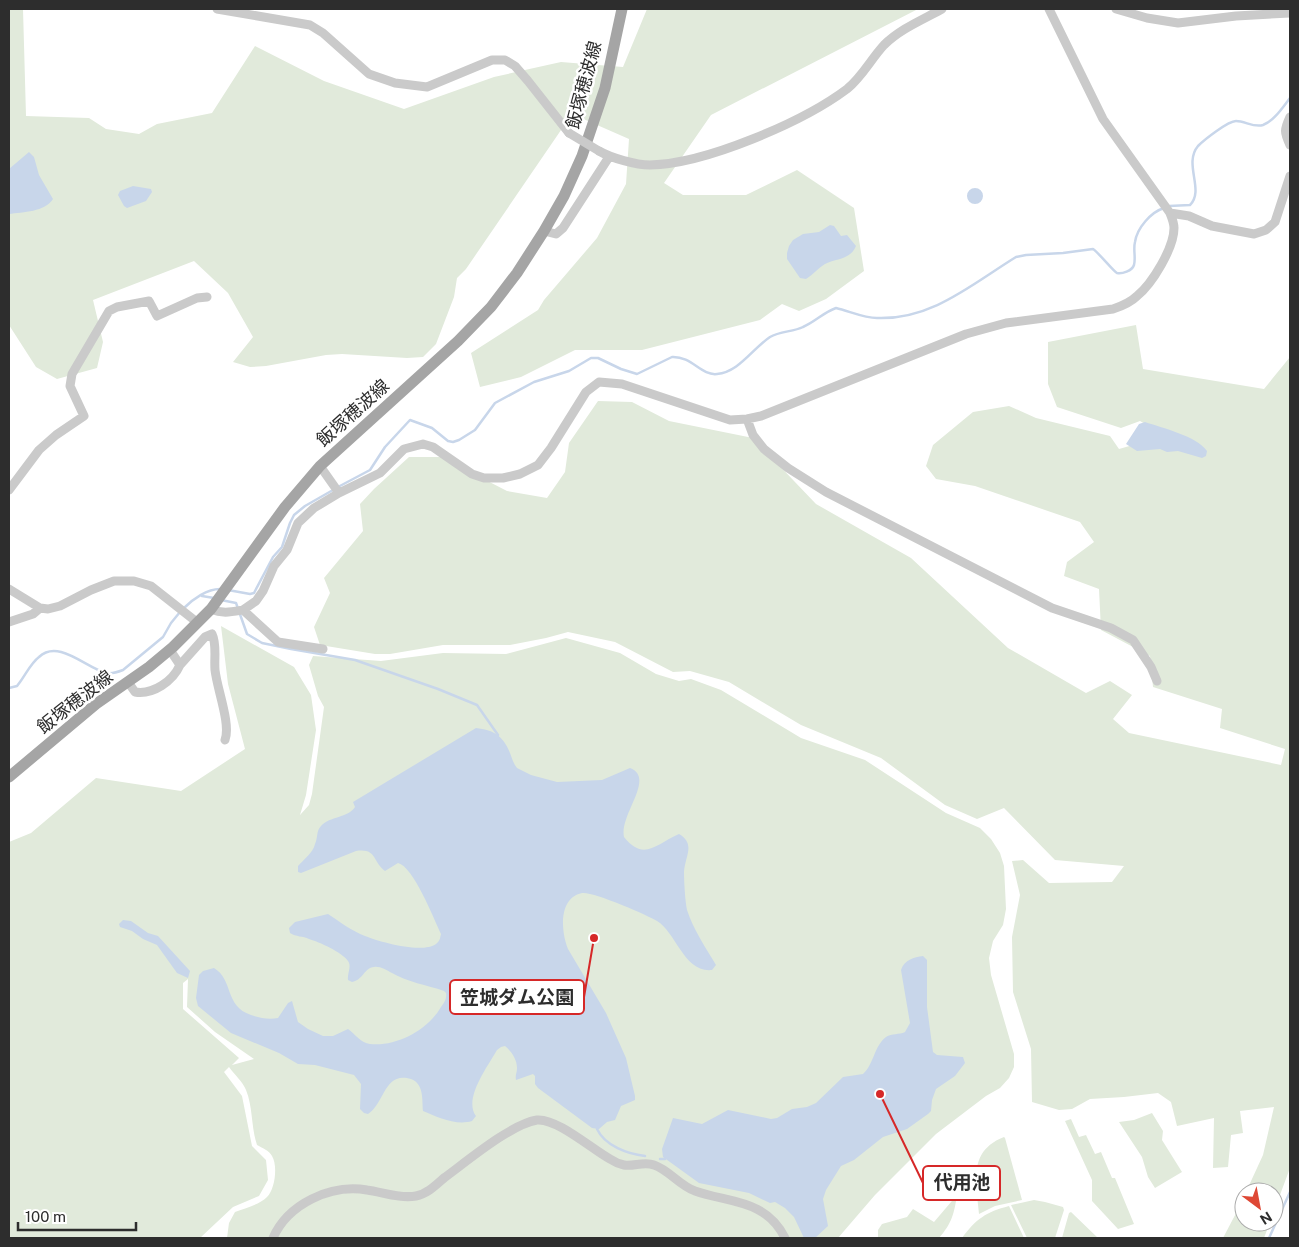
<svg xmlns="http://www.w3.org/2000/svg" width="1299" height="1247" font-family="'Public Sans','Noto Sans JP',sans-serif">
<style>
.green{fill:#e1eadb;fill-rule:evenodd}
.water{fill:#c8d6ea}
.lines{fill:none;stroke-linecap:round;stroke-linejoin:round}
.stream{stroke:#c8d6ea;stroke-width:2.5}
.minor{stroke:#cacaca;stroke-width:9}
.major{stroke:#a5a5a5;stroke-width:11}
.minor-bridge{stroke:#cacaca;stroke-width:9}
.labels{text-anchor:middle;stroke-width:5;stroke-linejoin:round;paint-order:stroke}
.street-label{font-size:18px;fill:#2d2d2d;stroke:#fff}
.leader{fill:none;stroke:#d62828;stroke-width:2}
.callout-dot{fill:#d62828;stroke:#fff;stroke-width:2}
.callout{fill:#fff;stroke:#d62828;stroke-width:2}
.callout-label{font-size:19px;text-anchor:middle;font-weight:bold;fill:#2d2d2d}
</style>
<rect width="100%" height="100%" fill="#fff"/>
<path class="green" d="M9,9H23L26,116L89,118L106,129L139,134L157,124L212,113L255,46L324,81L404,109L494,77L561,62L623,67L647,9H918L711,115L664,183L683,195H746L797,170L854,208L864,271L826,299L799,311L782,304L760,320L642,350H575L521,377L480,387L471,353L538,310L544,300L597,238L626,184L629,139L572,114L466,269L457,278L454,297L436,344L423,357L407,358L342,354L326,355L266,366L250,367L233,362L253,337L228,293L194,261L93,300L103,342L97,368L57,379L36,367L9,325Z
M1136,325L1143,369L1264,389L1290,357V1168L1274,1211V1192H1246L1263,1155L1274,1107L1240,1111L1243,1133L1231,1135L1228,1167L1213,1168L1214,1118L1177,1126L1171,1102L1158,1093L1124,1097L1090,1099L1072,1109L1059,1110L1032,1102L1031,1049L1013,992L1012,937L1020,895L1012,861L1023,860L1049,883L1112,882L1124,866L1055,860L1004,808L977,819L945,805L881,758L801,725L729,682L690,671L673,672L615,642L568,632L546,638L510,645H443L390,654H375L320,645L314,627L330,593L324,578L363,531L360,504L374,489L409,457H441L507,491L547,498L565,472L569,443L598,401L632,402L669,421L753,438L816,504L911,558L1008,648L1086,693L1110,681L1132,695L1113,719L1129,733L1281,765L1285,749L1220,728L1222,709L1153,687L1150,656L1101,630L1099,589L1064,576L1067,562L1094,542L1080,522L975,486L936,479L926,466L933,445L973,412L1009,406L1036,418L1110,436L1119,449L1133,445L1179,444L1140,421L1121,428L1057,407L1048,384V342Z
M221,626L294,667L311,695L316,730L306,795L300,815L309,805L312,794L324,707L318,696L309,665L313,656L381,661L443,653L506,654L566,638L620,653L656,674L679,681L691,679L721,690L801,738L865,760L946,813L980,828L991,839L1000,853L1004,866L1006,909L1003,925L993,941L989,958L991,975L1014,1054V1067L1009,1078L1000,1088L986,1096L936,1134L875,1195L838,1238H227L229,1223L235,1212C245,1208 259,1205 267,1197C275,1189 278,1166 272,1156C269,1150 262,1148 257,1145C251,1127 253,1107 246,1090C243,1082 234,1074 229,1067L224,1072L242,1096L252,1146L266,1160L268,1180L259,1196L233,1207L200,1238H9V842L31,833L96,778L181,791L245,749L228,684ZM188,979L187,1007L215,1032L254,1059L232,1065L239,1058L183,1009V983Z
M1152,1113L1163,1131L1162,1140L1182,1172L1155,1188L1148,1177L1142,1157L1119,1122L1134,1120Z
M1071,1119L1079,1137L1086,1135L1095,1154L1101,1152L1112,1178H1115L1134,1224L1118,1229L1092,1201V1180L1065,1121Z
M1004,1137L1005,1138L1022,1200L995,1206L979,1214C976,1182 968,1151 1004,1137Z
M957,1195C954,1214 952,1223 939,1238H878V1230L882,1224L907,1217L913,1209L934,1222Z
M1244,1198V1222H1270L1264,1238H1223Z
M1034,1200L1045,1202L1063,1207L1064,1210L1055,1238H1027L1011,1205Z
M1009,1206L1024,1238H962C976,1219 986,1212 1009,1206Z
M1071,1212L1098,1238H1062L1069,1213Z"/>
<path class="water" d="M29,152L34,157L39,175L53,199C45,212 23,212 9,214V169Z
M133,186L151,189L152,192L146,201L127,208L124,206L118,195L120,191Z
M967 196a8 8 0 1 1 16 0a8 8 0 1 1-16 0Z
M830,225L834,226L841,236L847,235L856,246C850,260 837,258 825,264C818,268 813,275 806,279L800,278L787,259V253L789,246L793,240L803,234L819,232Z
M1145,422C1162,428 1197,436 1207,451L1206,456L1202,458L1178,451L1167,452L1160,449L1137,451L1126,444L1139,424Z
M476,728C493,730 503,735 510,753C512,758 513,763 517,768L531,775L557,782L602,780L630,768C656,778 619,815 624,837C644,862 656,844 679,834C696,844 685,856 684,872C684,881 685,901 687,910C693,929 706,948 716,965L712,970C684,973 676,932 657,921C648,915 592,891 582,893C558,898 561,932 568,949L606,1013L626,1058L635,1096V1100L621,1106L615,1120L607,1122L599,1129L592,1128L538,1088L535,1084V1076L533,1074L516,1080C515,1075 517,1073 517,1068C517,1059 511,1051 505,1046L501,1047L497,1050C488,1066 463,1099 476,1116L472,1121C456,1126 437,1117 423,1111C422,1099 424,1084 411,1079C384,1071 385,1103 368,1114L364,1113L360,1109L361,1084L354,1075L315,1065L298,1064L279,1053L231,1033L198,1006L196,998L199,975L203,971L214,968C234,980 224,1006 251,1015C259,1018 269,1020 278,1018L288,1003L292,1001L298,1022L308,1029L323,1036H333L348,1029C355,1034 361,1043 370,1044C396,1047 428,1030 441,1007C444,1003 447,999 446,993L444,991C427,985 407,982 392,973C386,970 380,966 374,967C364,968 363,980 352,982L348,980C347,974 352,966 348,961C342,952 319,942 309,939C303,936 296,937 290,933L289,928L295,922L328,914C340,922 352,931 365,936C380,942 422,954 436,944C440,941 440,938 441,934C434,919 413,866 398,863L385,871C372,861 377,848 356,851L301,873L298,872V866C304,859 313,853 315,844C318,838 316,831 321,826C330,816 348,818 355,807L353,802Z
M123,920L131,921L148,933L158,936L190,971L188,978L177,973L157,945L143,939L132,931L120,927L119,924Z
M923,956L927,960V1007L933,1052L937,1055L963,1057L965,1063L955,1076L936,1089L932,1100L931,1111L928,1114L907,1129L883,1137L854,1160L841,1166L826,1190L823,1199L828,1226L815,1238H804L794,1217L785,1208L775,1202L770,1203L749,1193L699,1183L663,1157L662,1149L673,1118L702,1124L728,1110L771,1119L777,1118L792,1109L807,1107L816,1103L843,1077L863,1074C874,1064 874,1046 886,1037C892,1033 899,1035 905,1032L910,1023L901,970C904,960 914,957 923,956Z"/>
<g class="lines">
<path class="stream" d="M1169,206L1190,205C1205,190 1183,164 1198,146C1204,140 1228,121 1236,121C1245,121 1254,128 1263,125C1274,121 1283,107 1290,98
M338,487L370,470L385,447L410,420L432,428L448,441L453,442L459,440L475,430L495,403L534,382L569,371L591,358H598L621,369L637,374L672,357C692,356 701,376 717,374C739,372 752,349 770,337C780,331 793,332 803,327C815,322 824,312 836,308C849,311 864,318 877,318C932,320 972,284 1016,257L1026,255L1063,253L1093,249C1099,253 1114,272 1117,273C1122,274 1132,271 1134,265C1136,258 1133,249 1135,242C1137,228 1151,212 1164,208
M228,590L250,594L254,593L273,557L282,547L290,523L294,515L305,506L333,490
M202,596L214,598
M221,600L236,603L247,634L262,643L291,649L355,660L438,689L477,705L498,735
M184,608C193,599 207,589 220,589
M9,688L17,686L20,682C26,674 31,663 39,657C59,638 88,670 107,673C113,674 118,672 123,670L163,637L171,623L180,612
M597,1129C605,1146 628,1154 645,1156
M660,1159H665
M1269,1238L1290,1192"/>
<path class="minor" d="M217,9L310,25L323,33L369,74L395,83L427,87L492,60H505L515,66L528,81L569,133
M1116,9L1147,18L1178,23L1236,16L1290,13
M1290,117C1284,130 1284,132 1290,145
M599,151C611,158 636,165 650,165C705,164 803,122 847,89C862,77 871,59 884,45C900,29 922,20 942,9
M1170,213L1189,216L1212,226L1254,234L1266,230L1275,222L1290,176
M544,231L556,234L563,228L609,157
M747,419L753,435L764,449L788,468L826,492L1052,608L1111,628L1133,640L1151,667L1157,681
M320,466L339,493L380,473L404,449L423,444L433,447L443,454L472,474L484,478H503L520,474L538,465L551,448L586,392L599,382L622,384L730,420L747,419L761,416L966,334L1006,323L1113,309C1122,306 1130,303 1137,296C1152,284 1174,248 1174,228C1174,224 1172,218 1170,213L1103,119L1049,9
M9,490L39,450L56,435L84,416L70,386L72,374L109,311L117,307L149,301L157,316L197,298L207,297
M9,589L40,608L48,609L60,606L91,590L114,581H134L151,586L198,623
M211,609C222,614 231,612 243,610L278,642L323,649
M243,610L256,601L263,591L274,566L287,550L298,523L314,508L339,493
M9,622L33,614L40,608
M180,665L205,637L212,634C217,644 214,658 215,670C217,689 231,724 225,740
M128,682L135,692C153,695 173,681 180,665L170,650
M273,1238C288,1204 330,1184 367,1190C382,1192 400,1199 416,1196C427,1194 436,1185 444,1178C466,1162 511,1124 537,1120C557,1118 593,1150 610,1159C613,1161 619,1164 624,1165C633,1167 644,1161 654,1165C669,1170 680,1186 695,1191C729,1203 766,1199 785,1238"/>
<path class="major" d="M9,777L96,704L149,667L173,647L211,609L285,507L320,466L458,341L491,307L517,273L544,231L564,196L582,156L605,88L622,9"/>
<path class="minor-bridge" d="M569,133L599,151"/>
</g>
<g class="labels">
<g class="street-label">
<text transform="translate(584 85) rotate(-75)" y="6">飯塚穂波線</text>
<text transform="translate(353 413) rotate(-42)" y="6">飯塚穂波線</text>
<text transform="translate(75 702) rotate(-38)" y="6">飯塚穂波線</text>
</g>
</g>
<path class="leader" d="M594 938L584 997M880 1094L923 1183"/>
<g class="callout-dot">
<circle cx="594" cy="938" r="5"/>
<circle cx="880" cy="1094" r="5"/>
</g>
<g class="callout">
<rect x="450" y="980" width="134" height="34" rx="5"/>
<rect x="923" y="1166" width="77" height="34" rx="5"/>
</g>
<g class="callout-label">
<text x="517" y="1004">笠城ダム公園</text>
<text x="962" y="1189">代用池</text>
</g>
<rect width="1299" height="1247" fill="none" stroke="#2d2d2d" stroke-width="20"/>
<g transform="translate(1259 1207) rotate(148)"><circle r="24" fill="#ffffff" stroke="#ababab"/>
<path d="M0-4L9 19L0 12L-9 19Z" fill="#de4835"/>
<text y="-8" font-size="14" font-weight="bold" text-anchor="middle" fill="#2d2d2d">N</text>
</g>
<path d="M18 1222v8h118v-8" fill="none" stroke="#2d2d2d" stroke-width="2.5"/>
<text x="25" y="1222" font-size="15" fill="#2d2d2d" stroke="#ffffff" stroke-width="4" paint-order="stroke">100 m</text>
</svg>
